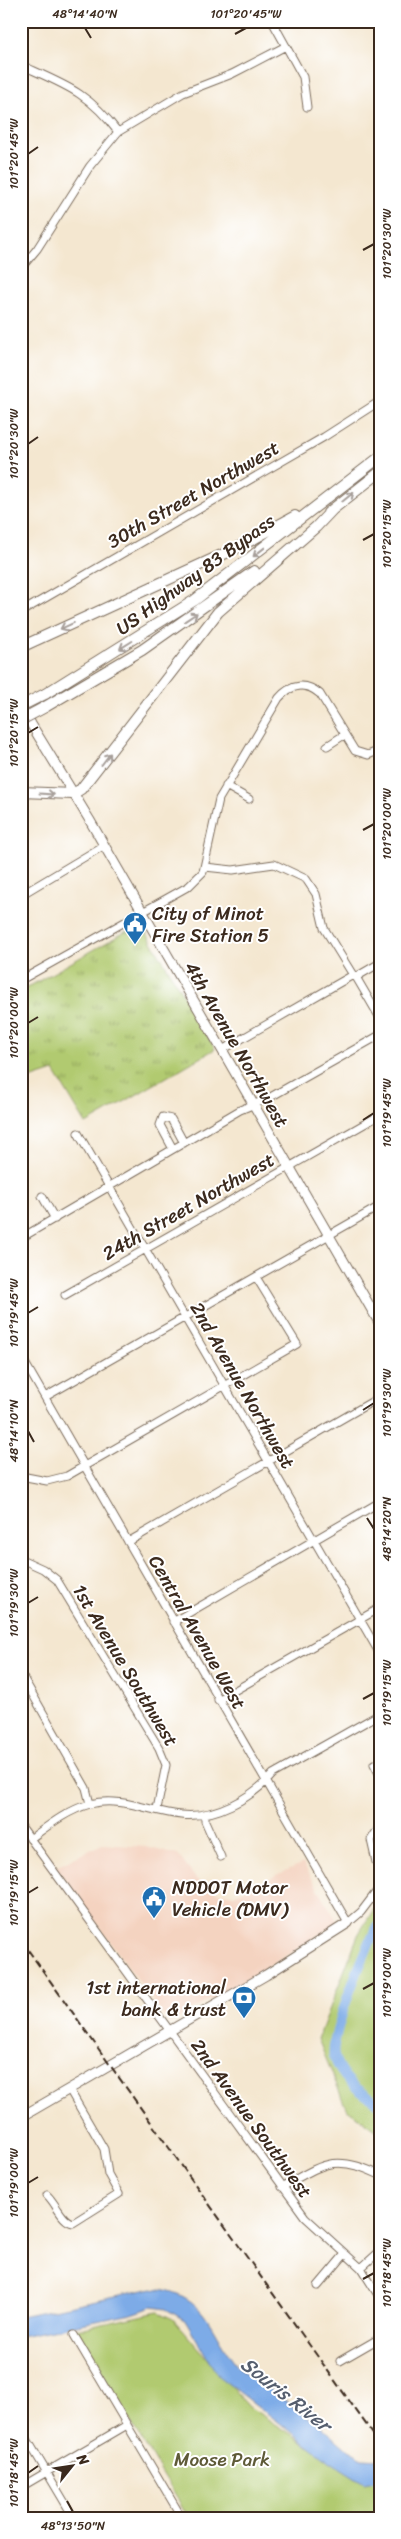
<svg xmlns="http://www.w3.org/2000/svg" width="401" height="2539" font-family="Sriracha,sans-serif">
<style>
.built{fill:#f4d3c0}
.grass{fill:url(#grass-tufts);stroke:#767a47}
.park{fill:#b1ca70;stroke:#767a47}
.water{fill:#7dabe7;stroke:#5c6a82}
.lines{fill:none;stroke-linecap:round;stroke-linejoin:round}
.river{stroke:#7dabe7;stroke-width:10}
.minor-casing{stroke:#7c6c5c;stroke-width:9}
.major-casing{stroke:#7c6c5c;stroke-width:11}
.highway-casing{stroke:#7c6c5c;stroke-width:12}
.minor{stroke:#fff;stroke-width:7}
.major{stroke:#fff;stroke-width:9}
.highway{stroke:#fff;stroke-width:10}
.rail{stroke:#3b2a1e;stroke-width:2;stroke-dasharray:8 4;stroke-linecap:butt}
.highway-bridge-casing{stroke:#7c6c5c;stroke-width:12;stroke-linecap:butt}
.highway-bridge{stroke:#fff;stroke-width:10}
.oneway{stroke:#a79f9a}
.ticks{fill:none;stroke:#3b2a1e;stroke-width:2}
.labels{text-anchor:middle;stroke-width:4;stroke-linejoin:round;paint-order:stroke}
.street-label{font-size:19px;fill:#3b2a1e;stroke:#fff}
.poi-label{font-size:19px;fill:#3b2a1e;stroke:#fff;text-anchor:start}
.park-label{font-size:19px;fill:#5e5a37;stroke:#fff}
.water-label{font-size:20px;font-style:italic;fill:#555e6e;stroke:#fff}
.neatline{fill:none;stroke:#3b2a1e;stroke-width:2}
.ticks-label{font-size:12px;text-anchor:middle;fill:#3b2a1e}
</style>
<defs>
<pattern id="grass-tufts" width="24" height="20" patternUnits="userSpaceOnUse" patternTransform="scale(1.25)"><rect width="24" height="20" fill="#b1ca70"/><path d="M3 7l-1-3M5 7V3M7 7l1-3M15 17l-1-3M17 17v-4M19 17l1-3" fill="none" stroke="#91a45b"/></pattern>
</defs>
<rect width="100%" height="100%" fill="#fff"/>
<filter id="ink" filterUnits="userSpaceOnUse"><feTurbulence type="fractalNoise" baseFrequency=".02" numOctaves="2"/><feDisplacementMap in="SourceGraphic" scale="10" xChannelSelector="R" yChannelSelector="G"/><feConvolveMatrix kernelMatrix="1 2 1 2 8 2 1 2 1" color-interpolation-filters="sRGB"/></filter>
<filter id="wash" filterUnits="userSpaceOnUse"><feTurbulence type="fractalNoise" baseFrequency=".0096" numOctaves="4" result="noise"/><feDisplacementMap in="SourceGraphic" scale="20" xChannelSelector="R" yChannelSelector="G"/><feGaussianBlur stdDeviation="1.12" result="paint"/><feColorMatrix in="noise" values="0 0 0 0 0 0 0 0 0 0 0 0 0 0 0 0 0 1.4 0 .05"/><feComposite in="paint" operator="in"/></filter>
<g filter="url(#wash)">
<rect width="100%" height="100%" fill="#f4e7d0"/>
<path class="built" d="M102,1844L146,1847L178,1855L196,1879L213,1891L234,1895L303,1863L338,1923L254,1976L169,2023L56,1867Z"/>
<path class="grass" d="M141,923L215,1049L86,1124L54,1071L21,1082V991Z"/>
<path class="park" d="M380,1899V2133L346,2108L318,2039L358,1935Z
M158,2312L173,2319L249,2407L344,2468L380,2478V2518H189L75,2330Z"/>
<path class="water" d="M153,2288C211,2295 207,2332 240,2369L320,2425L348,2450L363,2458L380,2459V2480L364,2483L331,2462L218,2376L186,2321L166,2309L152,2307L132,2314L21,2336V2316Z"/>
<g class="lines">
<path class="river" d="M380,1923C368,1940 329,2038 334,2056C341,2080 360,2091 380,2105"/>
</g>
</g>
<g filter="url(#ink)">
<g class="lines">
<defs>
<path id="minor" d="M272,21L303,77L307,107
M21,65C65,85 88,92 118,132
M21,268L37,249L90,166L118,132L183,93L232,74L286,46
M21,612L324,437L380,401
M327,746L344,735
M226,786L249,799
M205,867L233,870L274,864L306,879L316,894L324,928L353,975
M21,895L103,846
M356,977L380,1018
M21,980L189,886L203,872L219,799L279,698C291,684 306,682 320,694L355,751L368,755L380,750
M222,1050L353,975L356,977L380,963
M78,1133L380,1654
M173,1149L160,1125L163,1117L171,1119L184,1143
M42,1196L55,1219
M21,1238L240,1110L267,1099L380,1035
M65,1295L380,1115
M21,1356L348,1923L361,1912L380,1887
M45,1397L380,1206
M21,1476L47,1481L67,1476L297,1344L256,1277
M128,1542L380,1397
M21,1559L43,1569L57,1580L159,1748L166,1765L157,1809
M173,1622L380,1502
M21,1674L86,1788L90,1804
M218,1700L380,1608
M374,1764L380,1775
M205,1815V1821L221,1857
M21,1826L305,2217L361,2268L380,2298
M380,1826L371,1840L376,1862L380,1867
M30,1839C49,1825 68,1810 90,1804C121,1796 151,1812 181,1815C214,1819 252,1798 273,1774L380,1714
M282,2187C323,2164 335,2153 380,2175
M47,2195C56,2203 62,2222 73,2223L119,2194L108,2174L104,2149L69,2089
M361,2268L380,2251
M318,2286L345,2254
M74,2335L182,2518
M340,2361L380,2338
M21,2429L74,2518
M21,2487L127,2425"/>
<path id="major" d="M21,704L31,724L89,819L380,1324
M21,2117L266,1975L348,1923"/>
<path id="highway" d="M328,513L380,472
M21,647L239,547L295,516
M45,694L195,600L380,457
M45,707L142,650L254,571
M21,792L73,794L81,789L218,612L316,527L333,509"/>
</defs>
<use href="#minor" class="minor-casing"/>
<use href="#major" class="major-casing"/>
<use href="#highway" class="highway-casing"/>
<use href="#minor" class="minor"/>
<use href="#major" class="major"/>
<use href="#highway" class="highway"/>
<path class="rail" d="M21,1940L380,2444"/>
<defs>
<path id="highway-bridge" d="M21,706L45,694
M21,720L45,707"/>
</defs>
<use href="#highway-bridge" class="highway-bridge-casing"/>
<use href="#highway-bridge" class="highway-bridge"/>
</g>
<defs><path id="oneway-shaft" d="M-6 0H5M1.5-3L5.5 0L1.5 3" fill="none" stroke-width="1.6" stroke-linecap="round" stroke-linejoin="round" transform="scale(1.25)"/></defs>
<g class="oneway">
<use href="#oneway-shaft" transform="translate(348 497) rotate(-39)"/>
<use href="#oneway-shaft" transform="translate(259 552) rotate(142)"/>
<use href="#oneway-shaft" transform="translate(191 617) rotate(-34)"/>
<use href="#oneway-shaft" transform="translate(67 626) rotate(156)"/>
<use href="#oneway-shaft" transform="translate(126 645) rotate(148)"/>
<use href="#oneway-shaft" transform="translate(106 759) rotate(-53)"/>
<use href="#oneway-shaft" transform="translate(47 794) rotate(4)"/>
</g>
</g>
<path class="ticks" d="M85,28L91,38M235,34L246,28M28,154L38,147M363,250L374,244M28,444L38,437M363,540L374,534M28,733L38,727M363,830L374,824M28,1023L38,1017M363,1120L374,1113M28,1313L38,1307M363,1410L374,1403M28,1431L34,1442M367,1518L374,1529M28,1603L38,1597M363,1699L374,1693M28,1893L38,1887M363,1989L374,1983M28,2183L38,2177M363,2279L374,2273M28,2473L38,2466M67,2501L73,2512"/>
<defs>
<symbol id="civic-pin" viewBox="-11 -11 22 30"><path d="M0 17L-7.5 6A9.5 9.5 0 1 1 7.5 6Z" fill="#1f6fb2" stroke="#fff"/><path d="M-.6-6.5H3V-4.5H.6V-3L4-1V1h2V6H-6V1h2V-1L-.6-3ZM-1.2 2.5V6h2.4V2.5Z" fill="#fff"/></symbol>
<symbol id="bank-pin" viewBox="-11 -11 22 30"><path d="M0 17L-7.5 6A9.5 9.5 0 1 1 7.5 6Z" fill="#1f6fb2" stroke="#fff"/><path d="M-6-4H6V4H-6ZM0-2.3a2.3 2.3 0 1 0 0 4.6a2.3 2.3 0 1 0 0-4.6Z" fill="#fff"/></symbol>
</defs>
<g fill-rule="evenodd">
<use href="#civic-pin" x="121" y="910" width="28" height="38"/>
<use href="#civic-pin" x="140" y="1884" width="28" height="38"/>
<use href="#bank-pin" x="230" y="1984" width="28" height="38"/>
</g>
<g class="labels">
<g class="street-label">
<text transform="translate(193 494) rotate(-30)" y="7">30th Street Northwest</text>
<text transform="translate(195 574) rotate(-36)" y="7">US Highway 83 Bypass</text>
<text transform="translate(237 1044) rotate(60)" y="7">4th Avenue Northwest</text>
<text transform="translate(188 1206) rotate(-30)" y="7">24th Street Northwest</text>
<text transform="translate(243 1385) rotate(60)" y="7">2nd Avenue Northwest</text>
<text transform="translate(198 1632) rotate(60)" y="7">Central Avenue West</text>
<text transform="translate(126 1665) rotate(59)" y="7">1st Avenue Southwest</text>
<text transform="translate(252 2118) rotate(54)" y="7">2nd Avenue Southwest</text>
</g>
<g class="poi-label">
<text x="152" y="920">City of Minot<tspan x="152" dy="22">Fire Station 5</tspan></text>
<text x="172" y="1894">NDDOT Motor<tspan x="172" dy="22">Vehicle (DMV)</tspan></text>
<text x="226" y="1994" text-anchor="end">1st international<tspan x="226" dy="22">bank &amp; trust</tspan></text>
</g>
<g class="park-label">
<text x="222" y="2466">Moose Park</text>
</g>
<g class="water-label">
<text transform="translate(286 2394) rotate(38)" y="7">Souris River</text>
</g>
</g>
<rect width="401" height="2539" fill="none" stroke="#fff" stroke-width="55"/>
<g transform="translate(72 2466) rotate(60)" stroke="#ffffff" stroke-width="4" paint-order="stroke">
<path d="M0-4L9 19L0 12L-9 19Z" fill="#3b2a1e"/>
<text y="-8" font-size="14" font-weight="bold" text-anchor="middle" fill="#3b2a1e">N</text>
</g>
<rect x="28" y="28" width="346" height="2484" class="neatline"/>
<g class="ticks-label">
<text x="85" y="18">48°14'40"N</text>
<text x="246" y="18">101°20'45"W</text>
<text transform="translate(14 154) rotate(-90)" y="4">101°20'45"W</text>
<text transform="translate(387 244) rotate(-90)" y="4">101°20'30"W</text>
<text transform="translate(14 444) rotate(-90)" y="4">101°20'30"W</text>
<text transform="translate(387 534) rotate(-90)" y="4">101°20'15"W</text>
<text transform="translate(14 733) rotate(-90)" y="4">101°20'15"W</text>
<text transform="translate(387 824) rotate(-90)" y="4">101°20'00"W</text>
<text transform="translate(14 1023) rotate(-90)" y="4">101°20'00"W</text>
<text transform="translate(387 1113) rotate(-90)" y="4">101°19'45"W</text>
<text transform="translate(14 1313) rotate(-90)" y="4">101°19'45"W</text>
<text transform="translate(387 1403) rotate(-90)" y="4">101°19'30"W</text>
<text transform="translate(14 1431) rotate(-90)" y="4">48°14'10"N</text>
<text transform="translate(387 1529) rotate(-90)" y="4">48°14'20"N</text>
<text transform="translate(14 1603) rotate(-90)" y="4">101°19'30"W</text>
<text transform="translate(387 1693) rotate(-90)" y="4">101°19'15"W</text>
<text transform="translate(14 1893) rotate(-90)" y="4">101°19'15"W</text>
<text transform="translate(387 1983) rotate(-90)" y="4">101°19'00"W</text>
<text transform="translate(14 2183) rotate(-90)" y="4">101°19'00"W</text>
<text transform="translate(387 2273) rotate(-90)" y="4">101°18'45"W</text>
<text transform="translate(14 2473) rotate(-90)" y="4">101°18'45"W</text>
<text x="73" y="2530">48°13'50"N</text>
</g>
</svg>
